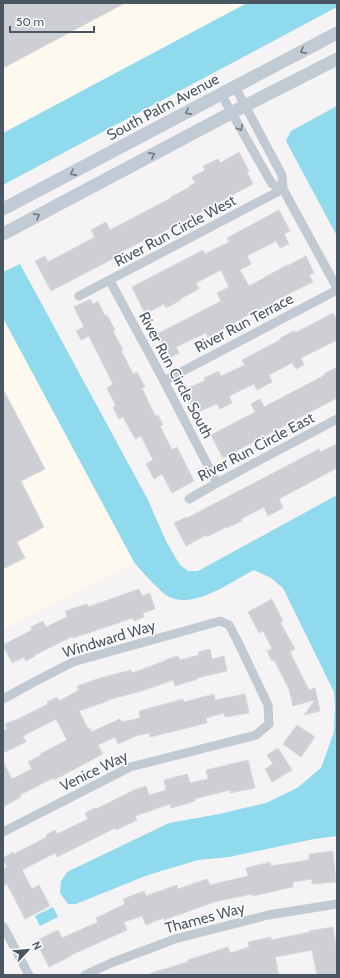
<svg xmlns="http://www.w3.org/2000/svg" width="340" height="978" font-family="Cabin,sans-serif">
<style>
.commercial{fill:#fdf9ef}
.water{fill:#90daee}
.building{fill:#cdcfd5;stroke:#d7d9de}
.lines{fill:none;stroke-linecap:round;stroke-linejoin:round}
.minor{stroke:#c1cad2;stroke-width:9}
.secondary{stroke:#c1cbd6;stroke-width:13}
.oneway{stroke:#6e7984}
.oneway2{stroke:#6e7983}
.labels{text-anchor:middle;stroke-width:3;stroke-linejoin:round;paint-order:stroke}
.street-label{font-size:15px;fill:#4a5661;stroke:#fff}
</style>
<rect width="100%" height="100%" fill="#f5f3f3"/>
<path class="commercial" d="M3,3H247L3,133Z
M3,318L134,562L3,630Z"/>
<path class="water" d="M247,3H337V7L3,185V133Z
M337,106V236L286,141L291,131Z
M20,264L147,498L167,543L180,565L188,571H198L337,495V836L314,839L229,857L198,860L148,875L76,904H68L60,893L61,881L67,872L169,823L219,814L266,803L297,788L321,768L334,732L335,706L334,692L283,588L271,578L254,570C230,582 196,609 169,597C165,595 162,592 159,589C150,580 142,572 134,562L3,318V272Z
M53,907L58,917L40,926L35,916Z"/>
<path class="building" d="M3,3H125L3,68Z
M239,152L249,171L247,172L253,184L146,241L145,240L121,252L122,254L51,291L35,261L45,256L48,262L95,237L91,230L106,222L110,230L171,198V197L190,187L189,186L195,183L192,177L205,170L203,166L218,159L220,163Z
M279,210L290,231L284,234L289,244L280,248L276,241L247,256L251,264L240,270L249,286L287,265V266L306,256L314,273L309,275L313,282L274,301L275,302L265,307V306L208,337L206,333L176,347L179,353L170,358L157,334L196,314L221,301L217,293L229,287L221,270L196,283L199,289L180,299L181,300L166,308L164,304L145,314L132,287L203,250L205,254L229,242L227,238Z
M90,299L93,304L98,301L105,316L107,315L115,330L113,331L123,350H121L133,374L137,372L145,387L142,388L155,416L158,415L163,425L160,426L172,450L177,447L194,481L172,493L162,474L154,479L146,464L153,460L141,436L135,439L123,417L119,419L113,407L116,406L107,388L113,384L89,336L81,340L76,331L84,327L74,307Z
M333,313L337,320V340L301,358L304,365L296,369L292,363L269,375L272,382L257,390L254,384L229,396L232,403L220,409L217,404L195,413L188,397L193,394L190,387L205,381L204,378L219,371L221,376L245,365L242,360L280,340V338L294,331L295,333Z
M337,367V398L223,458L211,435L255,412L251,404L260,399L264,407L325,375L324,374Z
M3,389L45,469L21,481L44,527L17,542L25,558L3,569Z
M337,444V468L279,499L283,508L268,516L264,507L241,519L242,521L232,526V525L227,528L226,527L207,537L206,535L186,546L174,523L187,517V518L319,449L320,452Z
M139,589L142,596L150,593L155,609L143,613L144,617L134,621L133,618L73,638V636L35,655V656L26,661L24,657L12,663L3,645L32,630L31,627L43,621L46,627L67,617L65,611L87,604L88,607Z
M272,599L283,621L280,622L295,649L290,652L309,690L315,688L320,711L304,715L315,700L293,706L289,689L274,660L272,661L267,651L272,649L263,631L259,633L248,612Z
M210,649L212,659L224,656L227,671L197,678L198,679L175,686L173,680L145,690L107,700L108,701L79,711L88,729L90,728L91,732L120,719L122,722L140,718L139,711L183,699L184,702L214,694L215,700L245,694L249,713L225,717L224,713L206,718L207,723L150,737L149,733L136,736L118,744L115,737L98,745L103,754L54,780L53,778L20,795L21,797L3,807V762L12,779L32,769L28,762L41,755L40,754L67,740L56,719L23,736L26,742L3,753V731L7,729L5,724L15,720H16L48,704L47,702L57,697L59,701L79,690L77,686L100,678L131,670L132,673L167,660V659L178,656L180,660L199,655L198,652Z
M297,725L315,737L301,757L283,744Z
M278,748L292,770L272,782L265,769L273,764L267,755Z
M248,760L255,788L230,793V790L194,799L195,801L171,808L170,804L135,816L137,820L116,830L115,828L57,857L55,853L22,870L32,889L39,885L50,906L25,919L7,884L3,886V869L7,867L3,860V858L13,852L14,854L47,837L46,835L55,830L57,834L88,819L85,813L95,808L96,809L134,790L146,786L149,795L166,790L164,780L187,774L190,783L208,779L206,770Z
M333,851L336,882L312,884V879L293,882V887L253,896L252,894L214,902L164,920L163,918L146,925L142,916L124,922L127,930L71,955V956L49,967L36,941L58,930L62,938L98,922L96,918L125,904L123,899L144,891L146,896L177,885L178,889L207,879L210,885L248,876L246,868L270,862L271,866L309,860V854Z
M333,927L337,951V975H317L312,950L275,957L279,975H151V973L188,962V960L228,947L230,953L249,947L248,942L271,937V940L310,932L309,931Z"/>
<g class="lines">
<path class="minor" d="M235,87L282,175L283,189L337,288
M221,94L272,184L283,189
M110,281L164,381L217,483
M79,296L283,189
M164,381L337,290
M189,499L217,483L337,419
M3,699L34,682L73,662L220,621L229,625L237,640L268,705L269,724L256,735L130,767L3,832
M3,926L29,975
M85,975L111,963L175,939L268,915L337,904"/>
<path class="secondary" d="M3,209L337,33
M3,234L231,113L337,59"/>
</g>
<defs><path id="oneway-chevron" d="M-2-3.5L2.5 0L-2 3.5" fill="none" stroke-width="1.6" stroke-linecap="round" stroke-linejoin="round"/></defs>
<g class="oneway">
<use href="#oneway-chevron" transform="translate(303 51) rotate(152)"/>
<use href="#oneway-chevron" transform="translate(188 112) rotate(152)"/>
<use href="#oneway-chevron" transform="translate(152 155) rotate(-28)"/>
<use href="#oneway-chevron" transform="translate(73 173) rotate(152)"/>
<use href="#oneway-chevron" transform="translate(37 216) rotate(-28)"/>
</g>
<use class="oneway2" href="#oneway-chevron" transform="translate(240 128) rotate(60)"/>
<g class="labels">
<g class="street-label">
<text transform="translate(163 107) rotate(-28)" y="5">South Palm Avenue</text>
<text transform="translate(175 231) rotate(-28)" y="5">River Run Circle West</text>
<text transform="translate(244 323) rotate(-28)" y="5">River Run Terrace</text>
<text transform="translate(176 375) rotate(62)" y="5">River Run Circle South</text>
<text transform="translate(256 447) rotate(-28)" y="5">River Run Circle East</text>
<text transform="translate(109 639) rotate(-17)" y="5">Windward Way</text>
<text transform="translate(94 771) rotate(-26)" y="5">Venice Way</text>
<text transform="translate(205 918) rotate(-15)" y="5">Thames Way</text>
</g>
</g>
<rect width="340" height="978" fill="none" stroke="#4a5661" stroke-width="8"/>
<g transform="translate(28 950) rotate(64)" stroke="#ffffff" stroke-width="3" paint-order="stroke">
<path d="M0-3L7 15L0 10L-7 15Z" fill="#4a5661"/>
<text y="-6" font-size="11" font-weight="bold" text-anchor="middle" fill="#4a5661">N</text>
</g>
<path d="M10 26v6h84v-6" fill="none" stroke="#4a5661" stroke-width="2"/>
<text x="16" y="26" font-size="12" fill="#4a5661" stroke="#ffffff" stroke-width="3" paint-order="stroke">50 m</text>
</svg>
